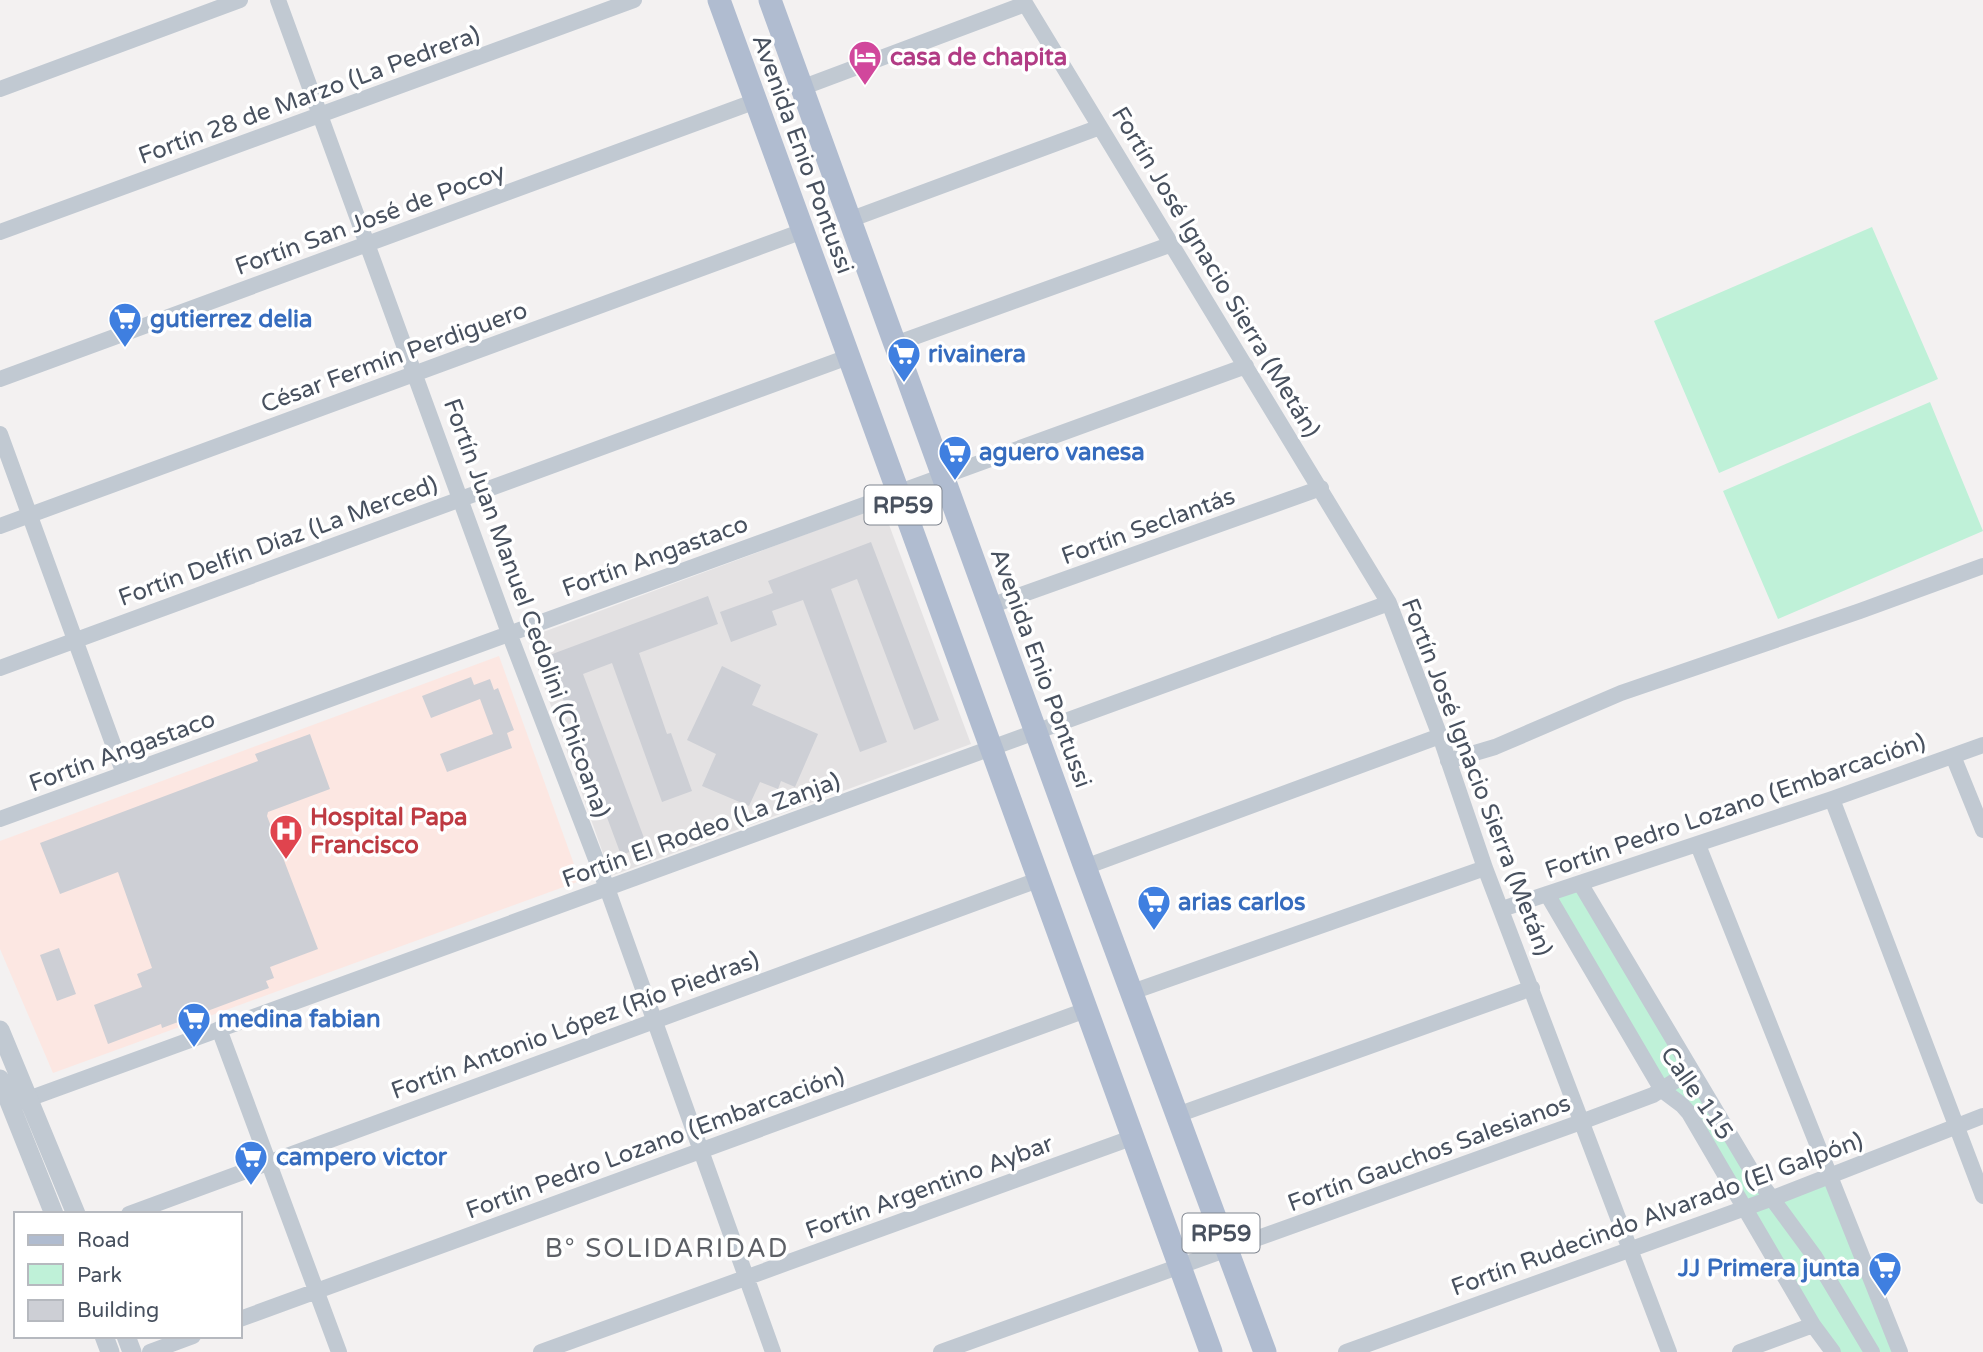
<svg xmlns="http://www.w3.org/2000/svg" width="1983" height="1352" font-family="'Varela Round',sans-serif">
<style>
.education{fill:#e4e2e3}
.medical{fill:#fce7e2}
.green{fill:#bff1d8}
.building{fill:#cdcfd5}
.lines{fill:none;stroke-linecap:round;stroke-linejoin:round}
.minor{stroke:#c1c9d2;stroke-width:16}
.tertiary{stroke:#c1c9d2;stroke-width:19}
.primary{stroke:#b0bcd0;stroke-width:23}
.labels{text-anchor:middle;stroke-width:7;stroke-linejoin:round;paint-order:stroke}
.shield{fill:#fff;stroke:#7f858f;stroke-width:2}
.shield-label{font-size:23px;font-weight:bold;fill:#48515f}
.hotel-label{font-size:24px;font-weight:bold;fill:#b23c85;stroke:#fff;text-anchor:start}
.street-label{font-size:24px;fill:#48515f;stroke:#fff}
.shop-label{font-size:24px;font-weight:bold;fill:#366cbe;stroke:#fff;text-anchor:start}
.health-label{font-size:24px;font-weight:bold;fill:#be3a42;stroke:#fff;text-anchor:start}
.neighbourhood-label{font-size:26px;letter-spacing:2px;fill:#5d6066;stroke:#fff}
</style>
<rect width="100%" height="100%" fill="#f3f1f1"/>
<path class="education" d="M882,506L971,744L611,876L527,638Z"/>
<path class="medical" d="M499,656L580,881L53,1073L0,949V841Z"/>
<path class="green" d="M1872,227L1938,379L1719,473L1654,321Z
M1930,402L1983,531L1778,619L1723,491Z
M1580,883L1773,1198L1828,1178L1897,1352H1836L1670,1096L1549,893Z"/>
<path class="building" d="M871,542L939,720L914,730L857,579L831,589L887,742L860,752L803,600L772,611L777,625L731,642L720,612L773,593L768,581Z
M708,596L718,624L639,653L667,734L671,733L692,791L662,802L612,663L583,674L647,846L621,855L547,656Z
M722,666L761,685L752,705L818,734L795,787L781,781L778,789L760,782L749,806L702,786L716,754L687,740Z
M471,677L474,685L490,679L494,690L498,688L514,730L507,733L512,748L447,772L440,754L493,734L480,699L431,718L422,696Z
M310,734L330,789L268,812L267,816L318,949L270,967L274,978L266,981L269,988L162,1028L161,1024L108,1044L94,1005L142,987L137,974L152,968L118,872L60,894L40,843L258,761L255,754Z
M59,948L76,994L57,1001L40,955Z"/>
<g class="lines">
<path class="minor" d="M278,0L509,633L607,888L773,1352
M1023,0L1389,603L1440,736L1485,868L1669,1352
M801,88L1025,4
M0,89L240,0
M849,220L1100,127
M0,232L634,0
M895,344L1172,244
M0,379L756,101
M0,434L124,774
M0,526L803,231
M990,606L1321,488
M0,668L848,357
M1953,756L1983,830
M1448,761L1495,747L1621,693L1860,611L1983,566
M1832,799L1983,1196
M0,819L1246,366
M1698,845L1900,1352
M1085,867L1440,736
M1580,883L1751,1170L1815,1257L1872,1352
M1547,894L1662,1090L1682,1105L1689,1113L1813,1325L1833,1352
M1502,909L1832,799L1983,745
M1132,992L1485,868
M219,1029L339,1352
M20,1102L1389,603
M1177,1115L1532,988
M129,1214L1038,880
M240,1319L1086,1010
M150,1352L193,1336
M541,1352L1134,1137
M941,1352L1581,1122L1653,1095L1678,1079L1693,1073
M1346,1352L1773,1198L1983,1116
M1740,1352L1813,1325"/>
<path class="tertiary" d="M0,1030L76,1214
M0,1079L54,1214
M104,1336L110,1352
M126,1336L132,1352"/>
<path class="primary" d="M719,0L1211,1352
M770,0L1085,867L1265,1352"/>
</g>
<defs>
<symbol id="hotel-pin" viewBox="-11 -11 22 30"><path d="M0 17L-7.5 6A9.5 9.5 0 1 1 7.5 6Z" fill="#d1479c" stroke="#fff"/><path d="M-6-4.5h1.5V1H6V5H4.5V3h-9V5H-6ZM-4 0a1.8 1.8 0 1 1 3.6 0ZM.5 0V-2.5h3Q6-2.5 6 0Z" fill="#fff"/></symbol>
<symbol id="supermarket-pin" viewBox="-11 -11 22 30"><path d="M0 17L-7.5 6A9.5 9.5 0 1 1 7.5 6Z" fill="#3f7fe0" stroke="#fff"/><path d="M-6-5.5h2.5l.6 2H6L4.5 2H-2.5L-4.4-4H-6ZM-1.5 3.2a1.3 1.3 0 1 0 .1 0ZM3 3.2a1.3 1.3 0 1 0 .1 0Z" fill="#fff"/></symbol>
<symbol id="hospital-pin" viewBox="-11 -11 22 30"><path d="M0 17L-7.5 6A9.5 9.5 0 1 1 7.5 6Z" fill="#e0444e" stroke="#fff"/><path d="M-5-5h3v3.5h4V-5h3V5h-3V1.5h-4V5h-3Z" fill="#fff"/></symbol>
</defs>
<g fill-rule="evenodd">
<use href="#hotel-pin" x="846" y="38" width="38" height="52"/>
<use href="#supermarket-pin" x="106" y="300" width="38" height="52"/>
<use href="#supermarket-pin" x="885" y="335" width="38" height="52"/>
<use href="#supermarket-pin" x="936" y="433" width="38" height="52"/>
<use href="#hospital-pin" x="267" y="812" width="38" height="52"/>
<use href="#supermarket-pin" x="1135" y="883" width="38" height="52"/>
<use href="#supermarket-pin" x="175" y="1000" width="38" height="52"/>
<use href="#supermarket-pin" x="232" y="1138" width="38" height="52"/>
<use href="#supermarket-pin" x="1866" y="1249" width="38" height="52"/>
</g>
<g class="labels">
<g class="shield">
<rect x="864.5" y="485.5" width="77" height="39" rx="5"/>
<rect x="1182.5" y="1213.5" width="77" height="39" rx="5"/>
</g>
<g class="shield-label">
<text x="903" y="513">RP59</text>
<text x="1221" y="1241">RP59</text>
</g>
<g class="hotel-label">
<text x="890" y="65">casa de chapita</text>
</g>
<g class="street-label">
<text transform="translate(309 95) rotate(-20)" y="8">Fortín 28 de Marzo (La Pedrera)</text>
<text transform="translate(803 154) rotate(70)" y="8">Avenida Enio Pontussi</text>
<text transform="translate(370 219) rotate(-20)" y="8">Fortín San José de Pocoy</text>
<text transform="translate(1216 272) rotate(59)" y="8">Fortín José Ignacio Sierra (Metán)</text>
<text transform="translate(394 357) rotate(-20)" y="8">César Fermín Perdiguero</text>
<text transform="translate(1148 526) rotate(-20)" y="8">Fortín Seclantás</text>
<text transform="translate(278 541) rotate(-20)" y="8">Fortín Delfín Díaz (La Merced)</text>
<text transform="translate(655 556) rotate(-20)" y="8">Fortín Angastaco</text>
<text transform="translate(527 608) rotate(70)" y="8">Fortín Juan Manuel Cedolini (Chicoana)</text>
<text transform="translate(1041 668) rotate(70)" y="8">Avenida Enio Pontussi</text>
<text transform="translate(122 751) rotate(-20)" y="8">Fortín Angastaco</text>
<text transform="translate(1477 777) rotate(69)" y="8">Fortín José Ignacio Sierra (Metán)</text>
<text transform="translate(1735 806) rotate(-19)" y="8">Fortín Pedro Lozano (Embarcación)</text>
<text transform="translate(701 830) rotate(-20)" y="8">Fortín El Rodeo (La Zanja)</text>
<text transform="translate(575 1025) rotate(-20)" y="8">Fortín Antonio López (Río Piedras)</text>
<text transform="translate(1697 1093) rotate(55)" y="8">Calle 115</text>
<text transform="translate(655 1143) rotate(-20)" y="8">Fortín Pedro Lozano (Embarcación)</text>
<text transform="translate(1429 1153) rotate(-20)" y="8">Fortín Gauchos Salesianos</text>
<text transform="translate(929 1187) rotate(-20)" y="8">Fortín Argentino Aybar</text>
<text transform="translate(1657 1214) rotate(-20)" y="8">Fortín Rudecindo Alvarado (El Galpón)</text>
</g>
<g class="shop-label">
<text x="150" y="327">gutierrez delia</text>
<text x="928" y="362">rivainera</text>
<text x="979" y="460">aguero vanesa</text>
<text x="1178" y="910">arias carlos</text>
<text x="218" y="1027">medina fabian</text>
<text x="276" y="1165">campero victor</text>
<text x="1860" y="1276" text-anchor="end">JJ Primera junta</text>
</g>
<g class="health-label">
<text x="310" y="825">Hospital Papa<tspan x="310" dy="28">Francisco</tspan></text>
</g>
<g class="neighbourhood-label">
<text x="667" y="1257">B° SOLIDARIDAD</text>
</g>
</g>
<rect x="14" y="1212" width="228" height="126" fill="#ffffff" stroke="#b6b9bf" stroke-width="2"/>
<rect x="28" y="1235" width="35" height="10" fill="#b0bcd0" stroke="#b6b9bf" stroke-width="2"/>
<text x="77" y="1247" font-size="21" fill="#48515f">Road</text>
<rect x="28" y="1264" width="35" height="21" fill="#bff1d8" stroke="#b6b9bf" stroke-width="2"/>
<text x="77" y="1282" font-size="21" fill="#48515f">Park</text>
<rect x="28" y="1300" width="35" height="21" fill="#cdcfd5" stroke="#b6b9bf" stroke-width="2"/>
<text x="77" y="1317" font-size="21" fill="#48515f">Building</text>
</svg>
